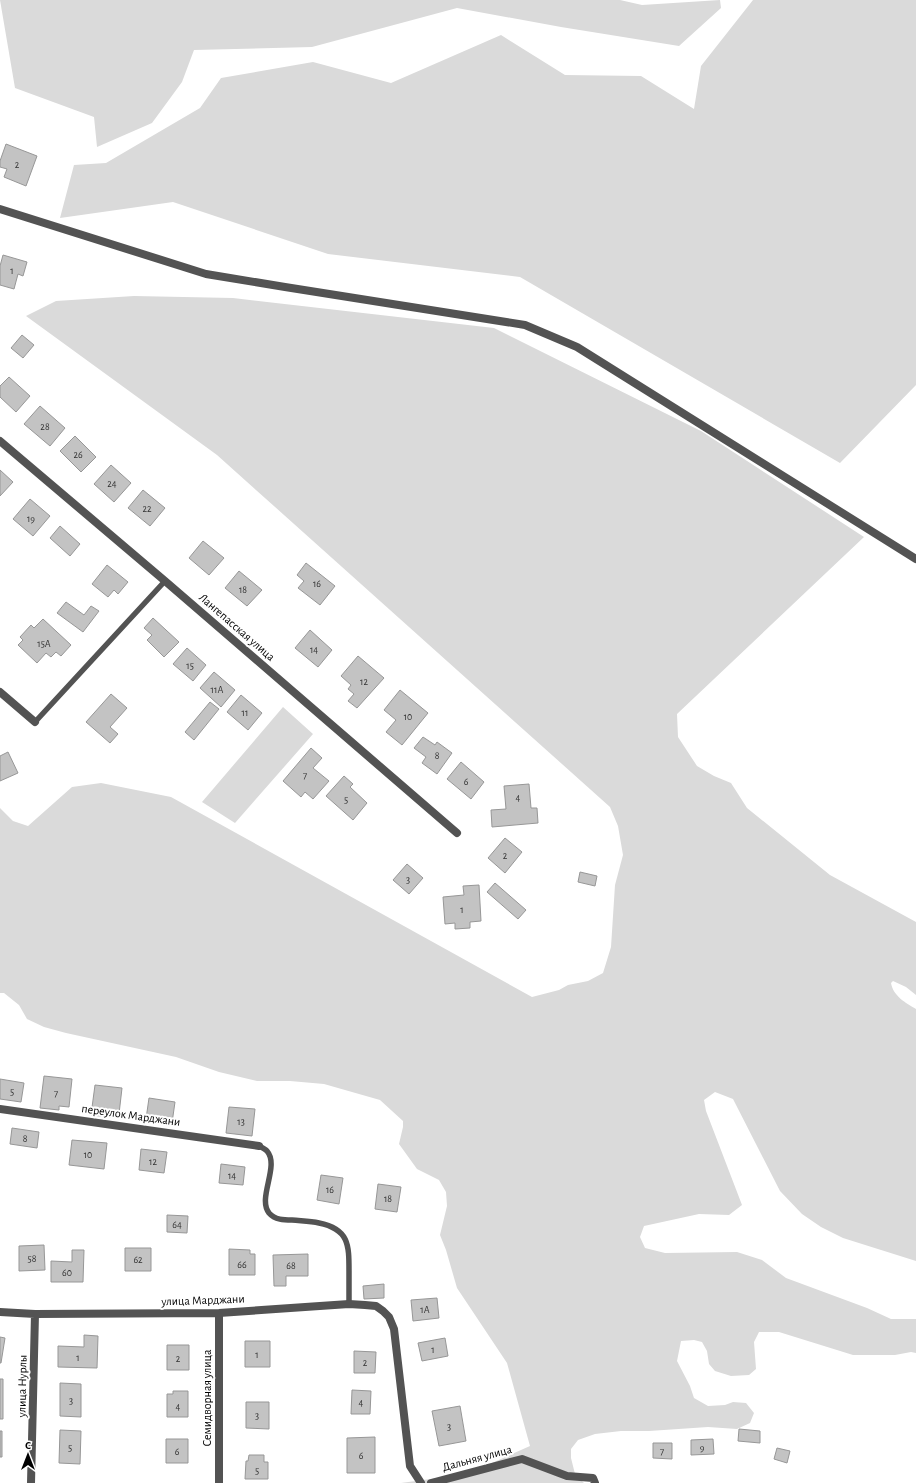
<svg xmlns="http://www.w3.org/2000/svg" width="916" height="1483" font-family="'Alegreya Sans',sans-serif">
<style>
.green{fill:#dadada}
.building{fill:#c3c3c3;stroke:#979797}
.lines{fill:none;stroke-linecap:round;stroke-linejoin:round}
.lane{stroke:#535353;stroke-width:5.5}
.street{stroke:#535353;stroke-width:8}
.labels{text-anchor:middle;stroke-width:4;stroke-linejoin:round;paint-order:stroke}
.number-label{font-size:10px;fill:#313131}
.street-label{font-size:12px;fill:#000;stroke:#fff}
</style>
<rect width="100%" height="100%" fill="#fff"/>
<path class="green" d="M0,0H620L642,5L720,0L721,8L679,46L561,27L457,8L312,47L194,50L182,82L152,123L97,147L94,117L15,88Z
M753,0H916V385L840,463L520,277L328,254L173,202L60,218L74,165L106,163L200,108L221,78L313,62L391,83L501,35L565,75L641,76L694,109L701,66Z
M134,296L233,298L494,328L701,431L864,537L677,714L678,737L697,766L714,776L731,783L747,808L830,875L916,922V995L906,987L893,981L891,983C893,996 906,1003 916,1009V1261L843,1238L821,1227L802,1214L780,1191L733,1099L715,1092L704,1100L706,1111L742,1205L729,1215L699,1214L644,1226L640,1237L645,1248L665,1253L737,1252L762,1260L786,1278L867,1308L891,1319H916V1353L911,1352L895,1355H853L779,1332H759L754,1342L756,1369L749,1375L731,1376L715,1371L709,1364L707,1351L702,1342L694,1340L681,1341L677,1361L690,1386L694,1398L708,1406L725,1405L733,1402L746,1403L754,1413L750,1423L737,1429L708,1427L649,1431H621L595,1434L578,1440L571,1449V1458L575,1474L584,1483H401L467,1474L530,1446L507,1363L457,1288L446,1250L440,1235L447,1206L446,1192L439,1180L417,1169L399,1144L403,1127V1121L380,1100L324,1084L290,1081H257L219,1072L176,1057L66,1033L44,1027L27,1019L19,1005L4,993H0V808L13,821L28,826L72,787L101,783L171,797L532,997L559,990L568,985L588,981L603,973L611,947L615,885L623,855L618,826L610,807L217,455L26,316L56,301Z
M283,707L313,734L235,823L202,802Z"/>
<path class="building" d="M6,144L37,156L26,186L4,177L7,169L0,167V161Z
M3,255L27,262L23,276L18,274L14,289L0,285V266Z
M22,335L34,345L23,358L11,348Z
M9,377L30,396L16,412L0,397V386Z
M40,406L65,428L50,446L24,424Z
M75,436L96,457L81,472L60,451Z
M111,465L131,483L114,502L94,484Z
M0,470L13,482L0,496Z
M143,490L165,508L150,526L128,508Z
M30,499L50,516L33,536L13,519Z
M60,526L80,544L70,556L50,538Z
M203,541L224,558L209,575L189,558Z
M306,563L335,586L320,605L298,588L304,581L297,575Z
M107,565L128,582L118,594L114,590L108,597L92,584Z
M239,571L262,590L247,606L225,588Z
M66,602L84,615L91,606L99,611L83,632L57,613Z
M153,618L179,642L164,657L147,640L152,635L144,628Z
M43,619L71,645L61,656L56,652L51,657L46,653L37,663L18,645L23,640L20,637L31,625L34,628Z
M310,630L332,650L318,667L295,648Z
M187,648L206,665L193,681L173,664Z
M358,656L384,678L357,708L348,701L354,694L348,689L351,685L341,676Z
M214,672L235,690L221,707L200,688Z
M400,690L428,713L402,745L386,732L396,720L384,710Z
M111,694L127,708L110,727L118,734L110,743L86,722Z
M241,695L262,713L248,730L227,712Z
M210,702L219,709L194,740L185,732Z
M423,737L435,745L437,742L452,753L437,774L422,763L426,757L414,748Z
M311,748L322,758L313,768L329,781L313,799L305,792L301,797L283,781Z
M8,752L18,773L0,781V756Z
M461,762L484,782L471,799L447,779Z
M344,776L353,784L350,787L367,803L353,820L326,796Z
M529,784L531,808H537L538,823L492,827L491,810L506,809L504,786Z
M505,838L522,852L505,873L488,858Z
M407,864L423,878L409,894L393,880Z
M580,872L597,876L595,886L578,882Z
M495,883L526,910L518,919L487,892Z
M479,885L481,921L470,922V928L455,929V923L445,924L443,897L464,895L463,886Z
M44,1076L72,1079L69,1107L59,1106V1110L40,1108Z
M0,1079L24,1083L21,1102L0,1099Z
M95,1085L122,1088L119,1114L112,1113L111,1117L91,1115Z
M149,1098L175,1102L172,1123L146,1119Z
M229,1107L255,1109L252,1136L226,1133Z
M12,1128L39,1132L37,1148L10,1144Z
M72,1140L107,1143L104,1169L69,1165Z
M141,1149L167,1152L164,1173L139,1170Z
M221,1164L245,1167L243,1185L219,1183Z
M321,1175L343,1178L339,1204L317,1200Z
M378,1184L401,1187L397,1212L375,1209Z
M167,1215L188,1216L187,1233L167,1232Z
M44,1245L45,1270L19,1271V1246Z
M125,1248H151V1271H125Z
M229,1249L250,1250V1254H255V1275H229Z
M72,1250H84L83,1282H51V1261L72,1262Z
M308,1254V1276H286V1286H274L273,1255Z
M384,1284V1298L364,1299L363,1286Z
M437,1298L439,1318L413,1321L411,1300Z
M84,1335L98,1336L97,1368L58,1367V1346L84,1347Z
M0,1337L5,1338L1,1363H0Z
M445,1338L448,1356L422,1361L418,1343Z
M245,1341H270V1367H245Z
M167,1345H189V1370H167Z
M354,1351L376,1352L375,1373H354Z
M0,1379H3V1419H0Z
M60,1383L81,1384V1417L60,1416Z
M352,1390L371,1391L370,1414H351Z
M173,1391H188V1417H167V1394H173Z
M246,1402H269V1429L246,1428Z
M460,1406L466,1441L439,1446L432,1411Z
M739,1429L760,1431V1443L738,1441Z
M60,1430L81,1431L80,1464L59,1463Z
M0,1431H2V1457H0Z
M375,1437V1473H347V1438Z
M166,1439H188V1463H166Z
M713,1439L714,1454L691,1455V1440Z
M653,1443H672V1459L653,1458Z
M777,1448L790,1451L787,1463L774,1459Z
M249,1455H264V1462H268V1479H245L246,1461H248Z"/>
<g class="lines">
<path class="lane" d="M35,722L165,581
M259,1146C261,1147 265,1149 267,1151C280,1166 257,1198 269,1213C275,1220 284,1220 292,1220C301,1221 310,1221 319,1223C349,1229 349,1245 349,1271C349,1282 349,1293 349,1304"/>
<path class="street" d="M0,209L206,274L285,287L525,325L577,347L916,559
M0,441L165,581L457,833
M0,692L35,722
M0,1109L259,1146
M0,1312L35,1314L219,1313L349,1304L365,1305L376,1306L383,1311L389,1317L394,1329L410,1466L421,1483
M219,1313V1483
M31,1483L35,1314
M431,1483L522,1459L567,1476L593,1478L595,1483"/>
</g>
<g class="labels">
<g class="number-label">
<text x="17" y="168">2</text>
<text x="12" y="274">1</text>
<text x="45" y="430">28</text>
<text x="78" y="458">26</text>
<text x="112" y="487">24</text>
<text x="147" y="512">22</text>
<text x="31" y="522">19</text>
<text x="317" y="587">16</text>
<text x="243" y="593">18</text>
<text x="44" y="647">15А</text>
<text x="314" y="653">14</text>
<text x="190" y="669">15</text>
<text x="364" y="685">12</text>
<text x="217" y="693">11А</text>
<text x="245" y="716">11</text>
<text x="408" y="720">10</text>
<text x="437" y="759">8</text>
<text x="305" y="779">7</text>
<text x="466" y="785">6</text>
<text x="518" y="801">4</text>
<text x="346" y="803">5</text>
<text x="505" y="859">2</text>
<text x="408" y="883">3</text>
<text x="462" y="913">1</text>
<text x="12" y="1095">5</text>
<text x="56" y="1097">7</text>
<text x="241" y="1125">13</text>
<text x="25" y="1142">8</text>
<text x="88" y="1158">10</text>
<text x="153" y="1165">12</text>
<text x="232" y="1179">14</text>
<text x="330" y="1193">16</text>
<text x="388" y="1202">18</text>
<text x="177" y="1228">64</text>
<text x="32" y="1262">58</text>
<text x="138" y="1263">62</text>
<text x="242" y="1268">66</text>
<text x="291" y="1269">68</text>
<text x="67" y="1276">60</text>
<text x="425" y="1313">1А</text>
<text x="433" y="1353">1</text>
<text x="257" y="1358">1</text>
<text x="78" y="1361">1</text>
<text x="178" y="1362">2</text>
<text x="365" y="1366">2</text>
<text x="71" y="1404">3</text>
<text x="361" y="1406">4</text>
<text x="178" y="1410">4</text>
<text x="257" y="1419">3</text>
<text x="449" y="1430">3</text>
<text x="70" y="1451">5</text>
<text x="702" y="1451">9</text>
<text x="177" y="1455">6</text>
<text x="662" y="1455">7</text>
<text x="361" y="1459">6</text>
<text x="257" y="1474">5</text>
</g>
<g class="street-label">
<text transform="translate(237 627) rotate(41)" y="4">Лангепасская улица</text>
<text transform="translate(131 1115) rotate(8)" y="4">переулок Марджани</text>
<text transform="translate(203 1300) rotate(-2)" y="4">улица Марджани</text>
<text transform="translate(22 1386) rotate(-89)" y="4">улица Нурлы</text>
<text transform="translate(207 1398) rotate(-90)" y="4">Семидворная улица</text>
<text transform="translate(477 1458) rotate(-15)" y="4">Дальняя улица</text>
</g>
</g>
<g transform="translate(28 1455)" stroke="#ffffff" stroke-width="3" paint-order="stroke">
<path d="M0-3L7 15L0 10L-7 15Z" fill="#000000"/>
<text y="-6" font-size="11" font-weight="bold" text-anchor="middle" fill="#000000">С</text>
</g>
</svg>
